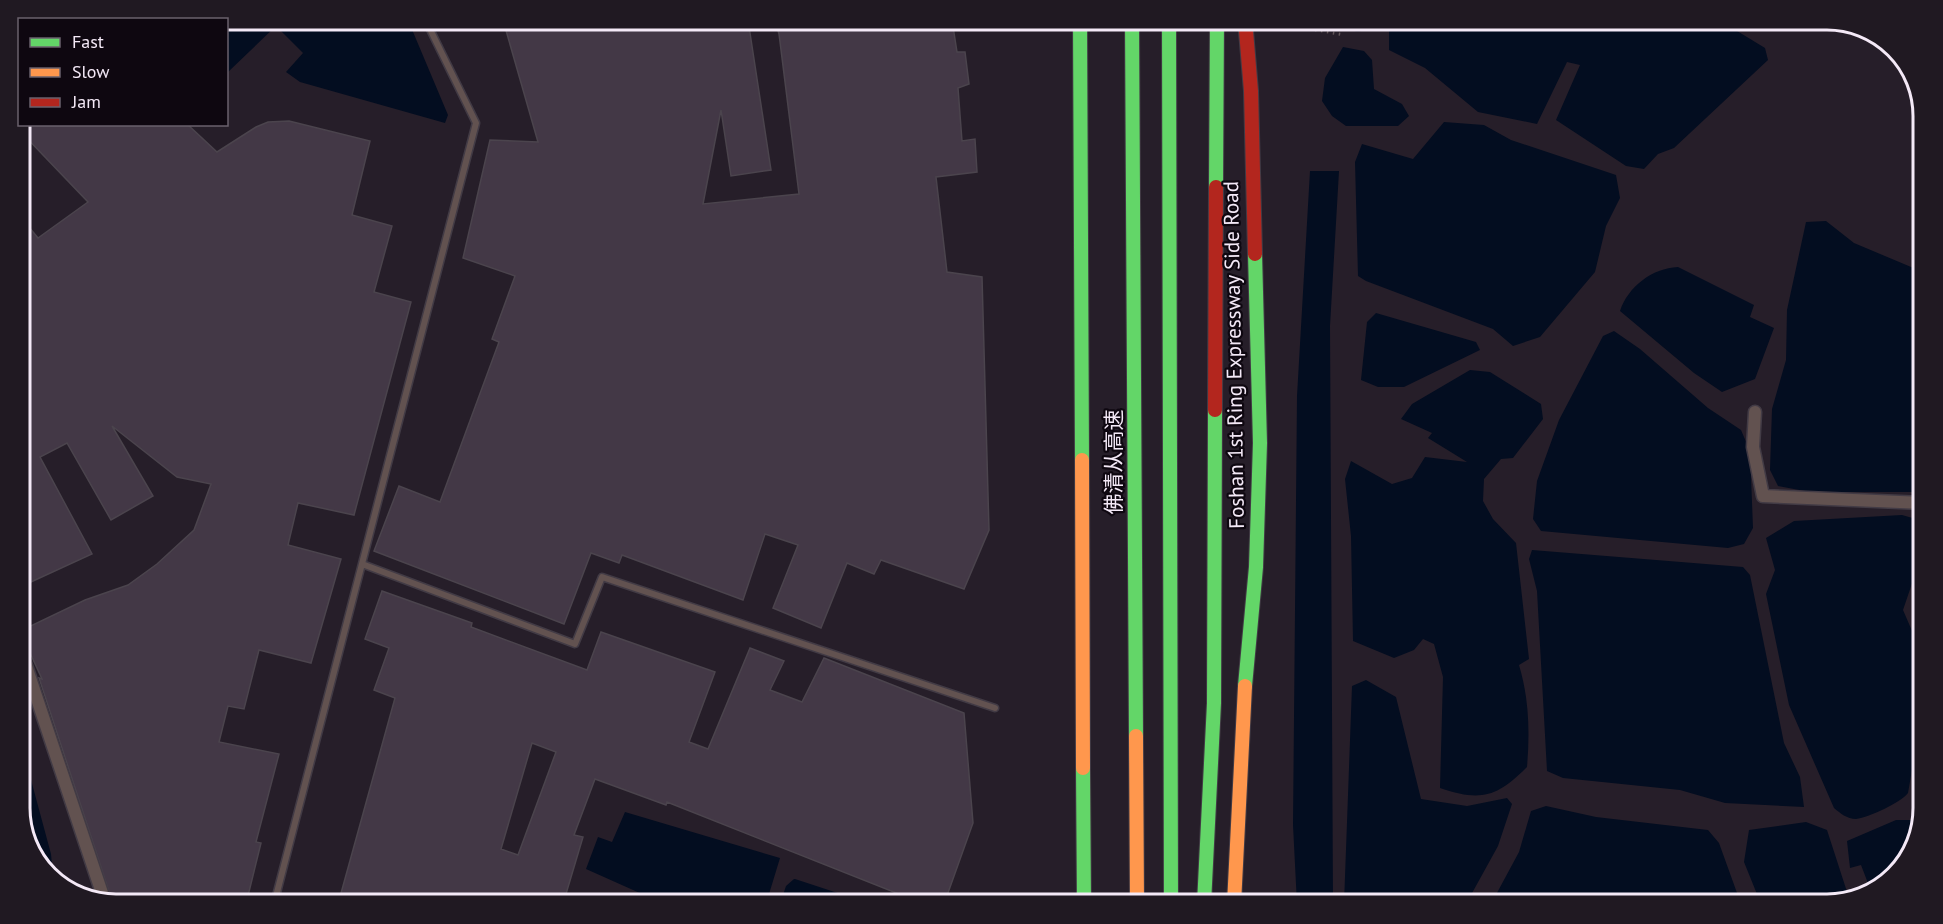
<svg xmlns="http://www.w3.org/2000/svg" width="1943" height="924" font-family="'PT Sans','Noto Sans SC',sans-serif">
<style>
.water{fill:#030d20}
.building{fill:#433846;stroke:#4b444d;stroke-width:1.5;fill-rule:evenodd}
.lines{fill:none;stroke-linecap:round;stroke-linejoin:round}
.lane-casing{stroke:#423b45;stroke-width:9}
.street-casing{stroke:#423b45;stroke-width:15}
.fast-casing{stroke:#423b45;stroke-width:16}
.slow-casing{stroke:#423b45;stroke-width:16}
.jam-casing{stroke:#423b45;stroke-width:16}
.path{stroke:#615559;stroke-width:3;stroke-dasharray:1.5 4.5;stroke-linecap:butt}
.lane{stroke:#625250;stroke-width:6}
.street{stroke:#625250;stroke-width:12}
.fast{stroke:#63d668;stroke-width:14}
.slow{stroke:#ff974d;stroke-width:14}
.jam{stroke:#b3261e;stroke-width:14}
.labels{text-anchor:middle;stroke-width:4.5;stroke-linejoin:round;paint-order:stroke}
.street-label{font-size:21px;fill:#f4e9f7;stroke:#0e0710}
.rim{fill:none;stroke:#f4e9f7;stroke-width:3}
</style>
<rect width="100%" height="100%" fill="#261e29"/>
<path class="water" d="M226,20H408L448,115L445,123L300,82L286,72L303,53L276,26L227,73Z
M1334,20V19L1381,20C1366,36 1355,32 1335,26Z
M1398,20H1719L1765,48L1768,60L1674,148L1658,154L1644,169L1626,166L1556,120L1580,65L1567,62L1537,124L1478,112L1425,68L1389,50V29Z
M1343,47L1364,51L1372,60L1374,89L1402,104L1409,116L1398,126H1346L1332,116L1322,101L1325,78Z
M1444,122L1484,125L1511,140L1616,175L1620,198L1606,226L1595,272L1540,337L1513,346L1493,329L1366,281L1358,276L1355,162L1362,144L1413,159Z
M1310,171H1339L1330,326L1333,904H1297L1293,825L1297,396Z
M1826,221L1854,243L1923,272V492H1810L1778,486L1770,470L1772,409L1786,360L1787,310L1806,222Z
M1678,267L1754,305L1750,317L1774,328L1755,379L1722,392L1694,373L1620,311C1628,287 1652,268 1678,267Z
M1376,313L1476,342L1480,350L1404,387H1378L1361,380L1367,322Z
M1614,331L1640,349L1708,408L1741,430L1750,451L1753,528L1744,544L1728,548L1541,531L1533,519L1537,481L1559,420L1603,336Z
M1470,370L1490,372L1541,404L1543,419L1513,458L1501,459L1484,479L1483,501L1493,519L1516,543L1529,659L1519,665C1529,698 1530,732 1527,767C1497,797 1481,802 1440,788L1443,677L1434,644L1423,639L1414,650L1394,658L1353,641L1351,536L1345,479L1351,461L1392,484L1412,478L1425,457L1467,462L1428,438L1432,433L1401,419L1412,404Z
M1902,515L1923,521V551L1903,610L1922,654L1923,670V706L1908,793C1900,803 1870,817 1856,819C1847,819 1840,813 1834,808L1789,705L1766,594L1775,570L1766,538L1794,521Z
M1532,550L1743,567L1750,575L1784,743L1800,777L1804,807L1725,803L1680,790L1563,778L1547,771L1537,591L1529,559Z
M1366,680L1396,697L1421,799L1467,806L1507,798L1512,804L1498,846L1466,904H1344L1352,686Z
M20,739L51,854L53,877L36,862L20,814Z
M1923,771V810L1917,801Z
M1546,806L1596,817L1708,830L1719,843L1741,904H1491L1519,852L1531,811Z
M625,812L780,858L766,904H645L642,894L586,869L598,837L612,842Z
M1896,820H1912L1919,826L1914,850L1880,888L1871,891L1861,865L1850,868L1847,841Z
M1806,822L1827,830L1849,898L1827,904H1761L1744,862L1749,830Z
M794,879H795L871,904H795L781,901L786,886Z"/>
<path class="building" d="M503,20H748L771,170L731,176L721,110L703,204L799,194L779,34L775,20H952L957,52H965L969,84L958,88L962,141L975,139L977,172L936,177L947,272L982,277L989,530L964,589L881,560L874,574L847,563L821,628L773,608L798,545L765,534L743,600L622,555L619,563L591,553L564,624L374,551L399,486L440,502L499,342L492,339L515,276L463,258L490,140L538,142Z
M289,121L370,141L352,215L392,226L374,292L411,302L354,515L298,503L288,545L341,559L311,663L259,650L244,709L228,706L219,742L279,754L256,842L261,843L246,904H113L39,678L42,679L20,631L85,600L128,585L157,564L194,530L211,484L177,477L112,426L153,496L111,520L67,443L40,457L92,554L20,587V282L28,276L20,264V216L38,238L88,202L20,131V124H187L217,152L256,127L268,122Z
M382,591L472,623L471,627L587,670L601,632L715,672L689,742L708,749L750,648L784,661L770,690L802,702L824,658L964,713L973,823L944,904H924L667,802L666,805L595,779L574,835L583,837L563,904H338L395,698L374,690L389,648L365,639ZM532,743L556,752L518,855L501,849Z"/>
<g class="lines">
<defs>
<path id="lane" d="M362,564L575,644L602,577L995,708
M274,904L476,123L425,19"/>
<path id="street" d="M1755,412L1753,447L1763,496L1923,503
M20,648L105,902"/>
<path id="fast" d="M1080,19L1082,460
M1132,19L1136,736
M1169,19L1171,904
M1216,187L1217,19
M1245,686L1256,567L1260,443L1255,254
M1083,768L1084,904
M1204,904L1214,703L1215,410"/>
<path id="slow" d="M1082,460L1083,768
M1136,736L1137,904
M1234,904L1245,686"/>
<path id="jam" d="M1245,19L1251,91L1255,254
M1215,410L1216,187"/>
</defs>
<use href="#lane" class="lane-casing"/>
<use href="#street" class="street-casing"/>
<use href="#fast" class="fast-casing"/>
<use href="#slow" class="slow-casing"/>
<use href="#jam" class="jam-casing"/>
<path class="path" d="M1262,20L1344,35
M1320,30V19"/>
<use href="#lane" class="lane"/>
<use href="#street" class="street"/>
<use href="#fast" class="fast"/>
<use href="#slow" class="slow"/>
<use href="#jam" class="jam"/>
</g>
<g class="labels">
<g class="street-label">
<text transform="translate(1234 355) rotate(-91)" y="7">Foshan 1st Ring Expressway Side Road</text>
<text transform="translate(1114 462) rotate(-90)" y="7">佛清从高速</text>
</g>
</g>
<path d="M0 0H1943V924H0ZM116 30H1827A86 86 0 0 1 1913 116V808A86 86 0 0 1 1827 894H116A86 86 0 0 1 30 808V116A86 86 0 0 1 116 30Z" fill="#201922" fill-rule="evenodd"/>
<path class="rim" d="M116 30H1827A86 86 0 0 1 1913 116V808A86 86 0 0 1 1827 894H116A86 86 0 0 1 30 808V116A86 86 0 0 1 116 30Z"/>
<rect x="18" y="18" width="210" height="108" fill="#0e0710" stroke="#6a616c" stroke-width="1.5"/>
<rect x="30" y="38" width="30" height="9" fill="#63d668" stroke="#6a616c" stroke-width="1.5"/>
<text x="72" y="48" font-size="18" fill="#f4e9f7">Fast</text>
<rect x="30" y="68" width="30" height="9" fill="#ff974d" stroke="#6a616c" stroke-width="1.5"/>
<text x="72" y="78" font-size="18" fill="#f4e9f7">Slow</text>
<rect x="30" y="98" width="30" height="9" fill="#b3261e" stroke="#6a616c" stroke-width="1.5"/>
<text x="72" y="108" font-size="18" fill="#f4e9f7">Jam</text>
</svg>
